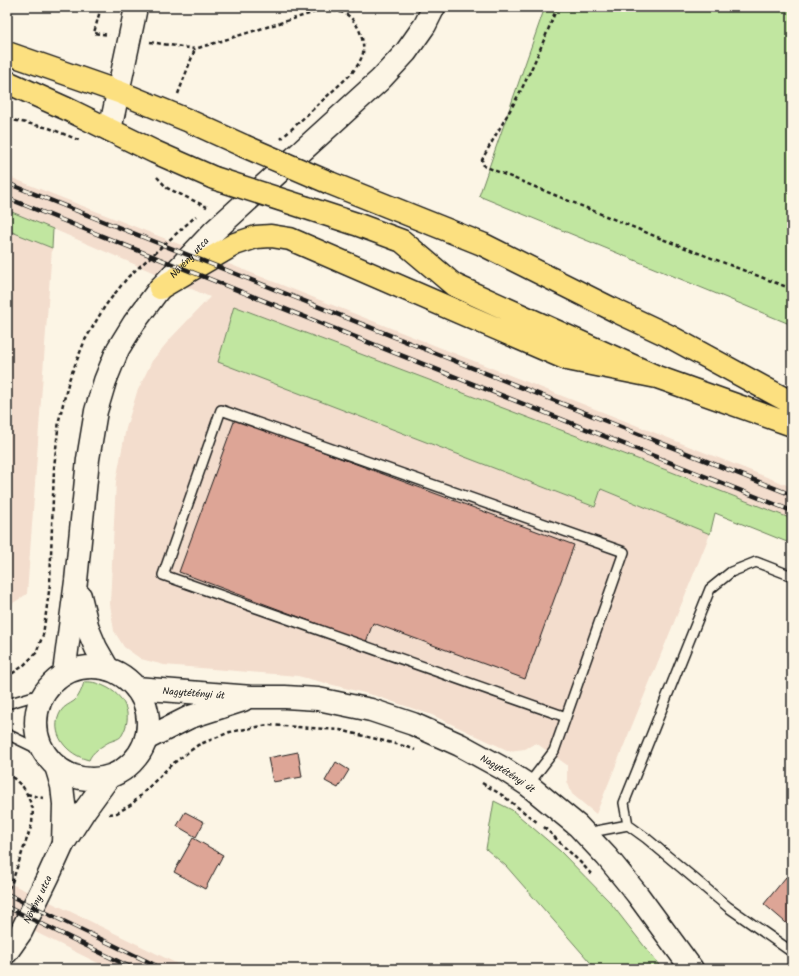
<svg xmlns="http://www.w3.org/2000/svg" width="799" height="976" font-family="Kalam,sans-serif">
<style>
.built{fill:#f3ddcd}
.green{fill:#c1e6a0;stroke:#6e815e}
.building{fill:#dda596;stroke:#1c1c1c}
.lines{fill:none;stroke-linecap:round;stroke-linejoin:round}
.service-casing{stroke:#1c1c1c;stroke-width:12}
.secondary-casing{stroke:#1c1c1c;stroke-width:25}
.primary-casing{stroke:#1c1c1c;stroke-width:25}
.path{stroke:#1c1c1c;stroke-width:2.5;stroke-dasharray:4 3;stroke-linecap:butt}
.service{stroke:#fcf5e5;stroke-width:9}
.secondary{stroke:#fcf5e5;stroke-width:22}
.primary{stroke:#fce080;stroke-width:22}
.rail-casing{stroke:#1c1c1c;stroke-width:4.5}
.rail{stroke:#fcf5e5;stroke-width:3;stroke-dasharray:9;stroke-linecap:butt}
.primary-bridge-casing{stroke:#1c1c1c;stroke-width:25;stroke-linecap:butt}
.primary-bridge{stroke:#fce080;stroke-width:22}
.labels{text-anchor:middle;stroke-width:3;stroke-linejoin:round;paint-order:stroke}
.street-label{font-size:10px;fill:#1c1c1c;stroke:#fcf5e5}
</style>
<rect width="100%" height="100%" fill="#fcf5e5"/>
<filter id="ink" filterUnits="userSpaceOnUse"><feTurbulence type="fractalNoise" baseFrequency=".025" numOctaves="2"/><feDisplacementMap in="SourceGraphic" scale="8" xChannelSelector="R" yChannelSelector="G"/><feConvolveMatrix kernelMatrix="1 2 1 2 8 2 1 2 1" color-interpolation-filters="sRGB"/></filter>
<g filter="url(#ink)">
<path class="built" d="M7,176L792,487V519L669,471L234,306L218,362L595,507L601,489L710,534L596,814L572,794L567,781V765L536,743L525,749L509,751L432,715L376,696L298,676L164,665L141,659L124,647L114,631L110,604L116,481L126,428L137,392L152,361L170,339L210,297L53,229L7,210Z
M7,230L52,248L27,594L7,607Z
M7,882L65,909L188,969H110L7,918Z"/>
<path class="green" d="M545,7H792V325L479,196Z
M7,210L53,229L52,248L7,230Z
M234,306L669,471L792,519V544L715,513L710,534L601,489L595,507L218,362Z
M84,682C93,681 100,684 108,688C126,698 133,716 122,735C120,739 114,740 109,742C102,746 92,752 89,760C67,755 48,733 61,711C64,706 70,704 74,701C79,697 82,689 84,682Z
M494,801L512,810L560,851L609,901L662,969H596L506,866L486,849Z"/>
<path class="building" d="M235,419L574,545L525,679L373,623L366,642L179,572Z
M298,752L302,777L273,782L268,758Z
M336,762L349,770L338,788L325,781Z
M185,812L204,822L196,837L177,826Z
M193,838L223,855L205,889L174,872Z
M786,877L792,882V928L764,904Z"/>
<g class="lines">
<defs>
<path id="service" d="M792,576L756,562L731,572L710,589L624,803L628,825L646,838L728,907L792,952
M7,704L44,693
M7,734L44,752
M528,785L554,751L624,552L221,410L163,575L566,717
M586,833L628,825"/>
<g id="secondary">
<path d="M110,130L133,22L136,7"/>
<path d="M80,596L88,629L96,648L108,669"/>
<circle cx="92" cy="723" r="56"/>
<path id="s1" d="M64,673L76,581L88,459L96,411L105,381L118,349L134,323L160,288L213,232L380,80L406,52L425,25L434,7"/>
<path id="s2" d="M136,688L252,697H285L318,699L371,710L413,724L460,745L502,768L528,785L578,826L607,857L637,894L692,969"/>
<path d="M146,739L190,717L243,700"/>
<path d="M56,766L62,786L64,804L63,844"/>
<path id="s3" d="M7,952L21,932L48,877L63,844L85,810L109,777"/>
</g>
<path id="primary" d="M7,53L119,92L187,120L244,146
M7,82L67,109L155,152L214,178
M330,183L482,244L618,312L667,335L792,403
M307,208L356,224L402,241L454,285L657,377L792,425
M160,288L235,244L256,237L271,236L290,239L567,359L657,377"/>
</defs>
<use href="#service" class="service-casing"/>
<use href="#secondary" class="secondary-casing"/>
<use href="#primary" class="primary-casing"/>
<path class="path" d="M101,7L94,33L109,35
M557,7C546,36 534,65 520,92C508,115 494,137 482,160L484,166L662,239L792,289
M150,42L195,49L322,10C330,10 337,11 344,13C357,19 365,39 363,53C361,61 356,68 351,74L281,139
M178,94L195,49
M8,119L49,128L81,141
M157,177L167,188L207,207
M7,678L10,675L23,666L36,653L43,635L50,584L54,468L59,420L69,380L85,340L105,306L128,277L196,216
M7,772L23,787L27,794L33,809L32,824L12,882L7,892
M482,783L502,795L538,823
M27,794L43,798
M109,814L117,813L132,804L171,765L198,745L230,732L268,725L340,730L408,747L415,750
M544,827L583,865L593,876"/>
<use href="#service" class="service"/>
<use href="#secondary" class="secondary"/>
<use href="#primary" class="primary"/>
<defs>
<path id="rail" d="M7,183L792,495
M7,198L247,294L792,511
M7,894L163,969
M7,907L134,969"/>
</defs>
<use href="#rail" class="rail-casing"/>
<use href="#rail" class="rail"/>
<defs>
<path id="primary-bridge" d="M244,146L330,183
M214,178L307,208"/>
</defs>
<use href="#primary-bridge" class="primary-bridge-casing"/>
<use href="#primary-bridge" class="primary-bridge"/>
</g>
</g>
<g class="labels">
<g class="street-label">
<text dy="4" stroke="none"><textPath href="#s1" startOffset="446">Növény utca</textPath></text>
<text dy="4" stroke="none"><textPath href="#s2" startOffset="58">Nagytétényi út</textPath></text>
<text dy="4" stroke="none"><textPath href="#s2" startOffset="388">Nagytétényi út</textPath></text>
<text dy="4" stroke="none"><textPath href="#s3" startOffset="61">Növény utca</textPath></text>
</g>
</g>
<rect width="799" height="976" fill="none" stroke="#fcf5e5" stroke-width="24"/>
<rect x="12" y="12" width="775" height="952" fill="none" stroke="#1c1c1c" stroke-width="1.5" filter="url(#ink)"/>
</svg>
